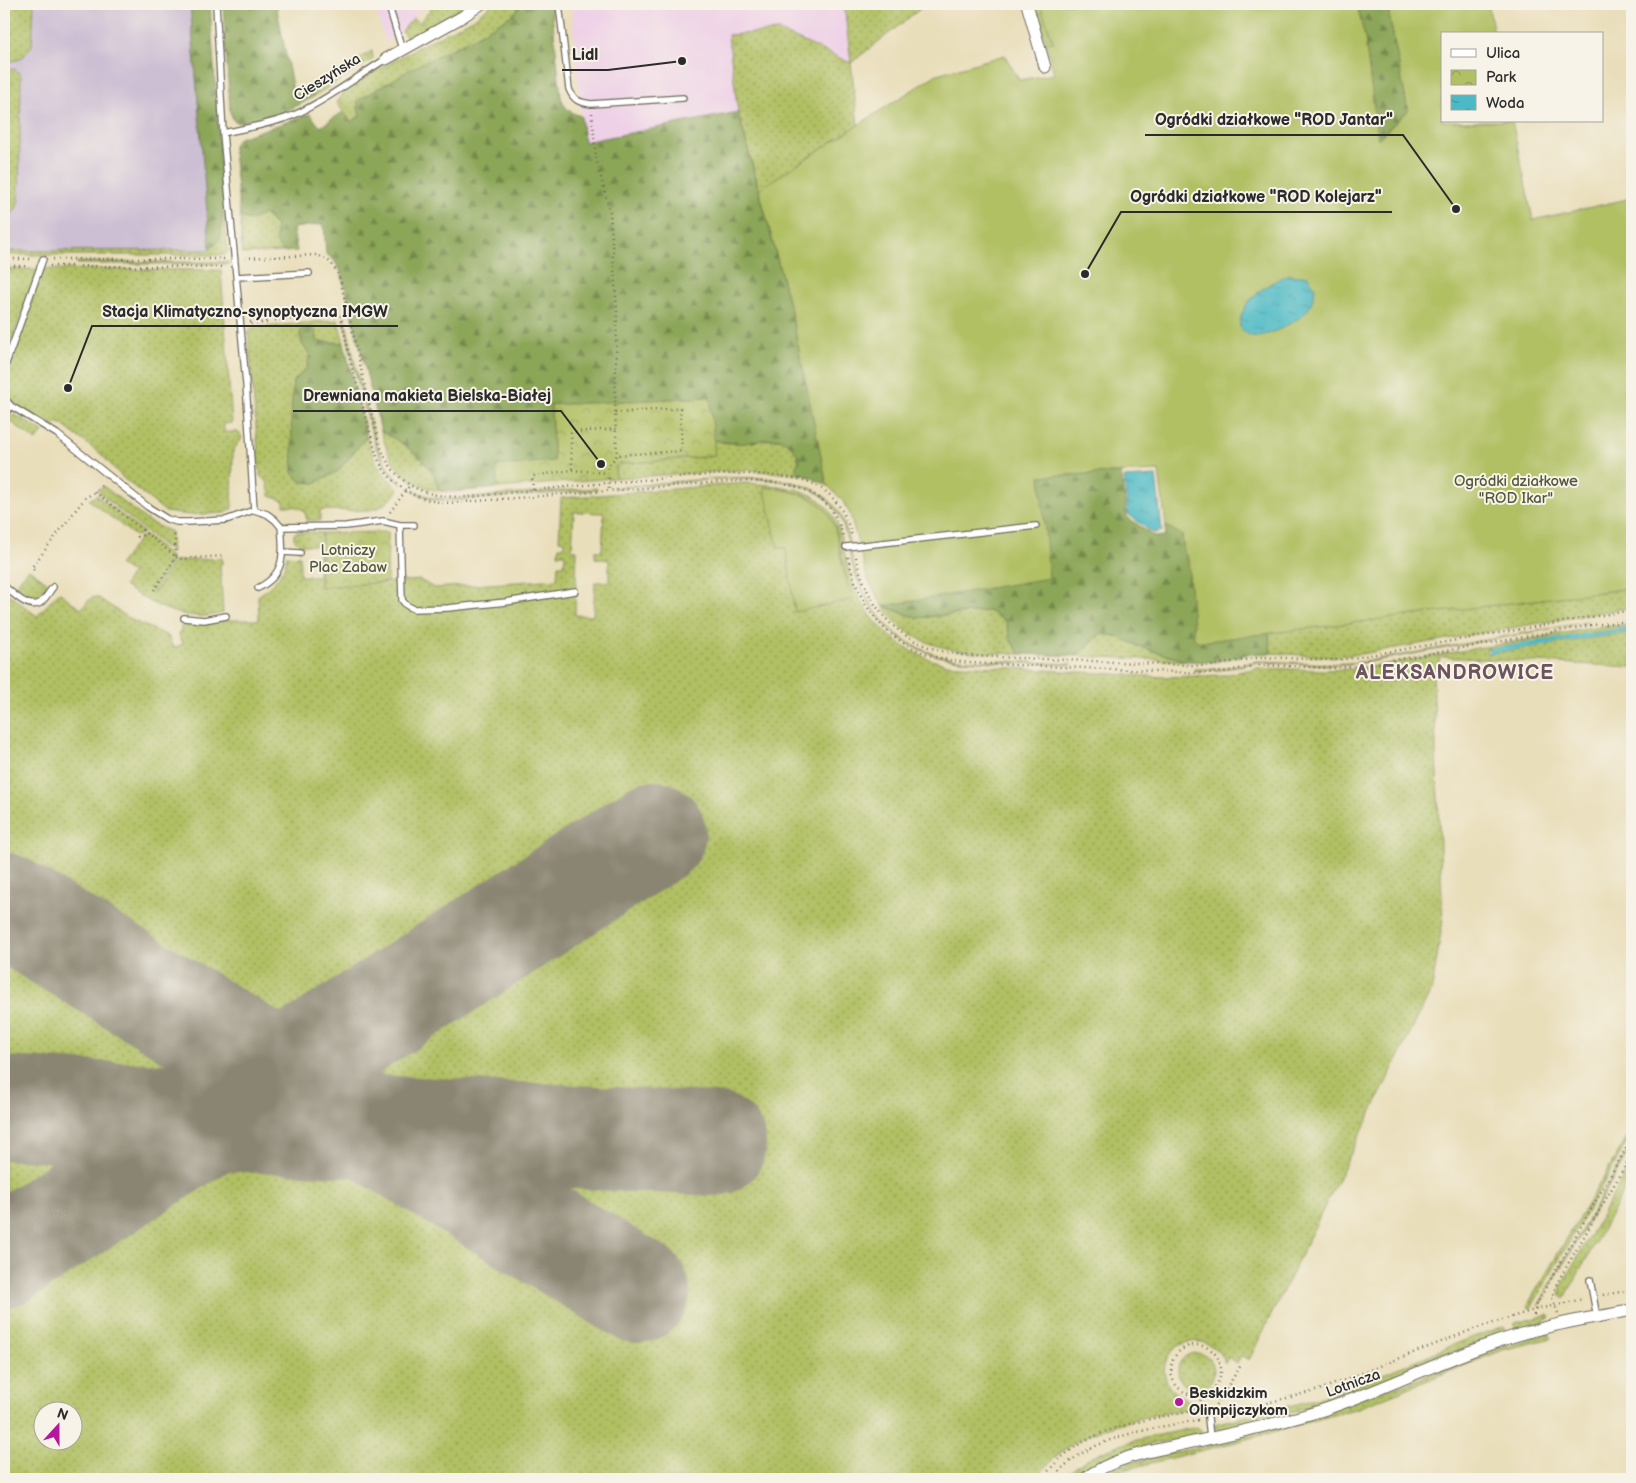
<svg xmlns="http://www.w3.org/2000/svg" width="1636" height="1483" font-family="'Balsamiq Sans',sans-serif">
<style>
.built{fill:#eed0e7}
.industrial{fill:#ccbed3}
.grass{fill:url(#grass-dots);stroke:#6e7647;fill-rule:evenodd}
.forest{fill:url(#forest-firs);stroke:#5c6842}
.park{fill:url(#park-crowns);stroke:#6e7647}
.garden{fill:#b1c063;stroke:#6e7647}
.water{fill:url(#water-ripples);stroke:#3c7278}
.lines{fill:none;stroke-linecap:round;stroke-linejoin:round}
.stream{stroke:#4cbac5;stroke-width:4.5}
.runway{stroke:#8a8472;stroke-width:104}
.lane-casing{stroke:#6e6a5d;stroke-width:8}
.street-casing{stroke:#6e6a5d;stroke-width:13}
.path{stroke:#6e6a5d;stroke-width:2.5;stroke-dasharray:1 4;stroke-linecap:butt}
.lane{stroke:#fff;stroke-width:5.5}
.street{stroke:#fff;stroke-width:11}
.poi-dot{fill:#b5179e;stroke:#f7f3e8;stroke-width:2}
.labels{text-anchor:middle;stroke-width:4;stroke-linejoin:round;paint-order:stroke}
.street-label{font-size:15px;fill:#2b2b2b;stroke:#f7f3e8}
.park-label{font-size:15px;fill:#53583c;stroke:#f7f3e8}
.poi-label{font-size:15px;font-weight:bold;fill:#2b2b2b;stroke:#f7f3e8;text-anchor:start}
.district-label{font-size:20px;font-weight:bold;letter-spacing:1px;fill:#6b545d;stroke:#f7f3e8}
.leader{fill:none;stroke:#2b2b2b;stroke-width:2}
.callout-dot{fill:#2b2b2b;stroke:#f7f3e8;stroke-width:2}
.callout-label{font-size:16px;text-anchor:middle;font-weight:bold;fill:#2b2b2b;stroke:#f7f3e8;stroke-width:4;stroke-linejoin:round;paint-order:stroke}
</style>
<defs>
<pattern id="grass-dots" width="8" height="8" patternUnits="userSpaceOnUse" patternTransform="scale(1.25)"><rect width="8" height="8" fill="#b1c063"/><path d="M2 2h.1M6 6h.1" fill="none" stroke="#909c52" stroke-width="1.8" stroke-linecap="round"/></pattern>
<pattern id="forest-firs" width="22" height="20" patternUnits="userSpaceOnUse" patternTransform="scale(1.25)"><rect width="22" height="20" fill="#8ca659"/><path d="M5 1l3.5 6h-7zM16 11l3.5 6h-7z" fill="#73874a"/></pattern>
<pattern id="park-crowns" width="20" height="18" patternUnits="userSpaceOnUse" patternTransform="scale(1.25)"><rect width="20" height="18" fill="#b1c063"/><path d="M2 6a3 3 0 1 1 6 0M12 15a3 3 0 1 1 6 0" fill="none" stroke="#909c52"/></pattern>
<pattern id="water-ripples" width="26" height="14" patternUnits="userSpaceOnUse" patternTransform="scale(1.25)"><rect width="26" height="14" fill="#4cbac5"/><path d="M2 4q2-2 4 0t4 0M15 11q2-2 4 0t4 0" fill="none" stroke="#3f97a0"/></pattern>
</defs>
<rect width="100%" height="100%" fill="#f7f3e8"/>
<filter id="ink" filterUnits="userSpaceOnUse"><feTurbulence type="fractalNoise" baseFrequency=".02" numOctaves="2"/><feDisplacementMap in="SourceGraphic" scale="10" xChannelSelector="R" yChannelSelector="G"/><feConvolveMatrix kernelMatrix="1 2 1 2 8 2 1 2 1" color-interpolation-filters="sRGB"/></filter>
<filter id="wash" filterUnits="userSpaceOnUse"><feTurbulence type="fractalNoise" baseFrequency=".0096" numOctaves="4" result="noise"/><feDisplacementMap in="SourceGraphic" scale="20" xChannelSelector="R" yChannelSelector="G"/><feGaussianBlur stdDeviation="1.12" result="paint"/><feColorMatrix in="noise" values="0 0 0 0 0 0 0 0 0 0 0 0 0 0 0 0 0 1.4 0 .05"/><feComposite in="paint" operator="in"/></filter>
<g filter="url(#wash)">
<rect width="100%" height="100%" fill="#e9deba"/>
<path class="built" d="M374,4H424L402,31L386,43Z
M571,4H844L851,63L779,31L729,35L738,112L584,142Z"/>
<path class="industrial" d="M4,4H190L210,250L4,251Z"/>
<path class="grass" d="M4,4H34L32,46L21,59L4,63Z
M435,4H469L408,39L402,31L413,18L419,23Z
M492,4H521L514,14L475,37L351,122L337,103L344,92L362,79L418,47L473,19Z
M844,4H931L924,6L851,63L858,125L759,189L738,112L728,35L779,31L851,63Z
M1034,4H1040L1053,42L1046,43Z
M372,51L373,59L313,97L315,84Z
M15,69L21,76L19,201L15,211L4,219V73L6,70Z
M223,206L228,252L225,255H4V251L210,250L220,239Z
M264,214L276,226V241L283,252L242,254L240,217L251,220Z
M77,262H228V264H77Z
M4,269H38L4,362V341L5,338L4,337Z
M43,269L221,270L232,423L224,424V432H238L242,437L241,440L233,450L232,509L226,513L188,515L166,512L123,478L101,454L58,422L53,428C40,419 7,404 4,388C3,383 5,378 6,372Z
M345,319L356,368L377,446L389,470L403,486L388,471L375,446L354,368L344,320Z
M338,320L344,343C330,341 316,341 302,344L310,355L307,367L293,382L301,482L315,483L338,471L367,436C374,461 379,470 398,489C395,497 383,507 375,509C364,512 333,510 320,510V521L307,520L304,510L294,506H284V501L270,496L267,481L260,476L248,330L251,328Z
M14,415L23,419L43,432L36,441L6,418Z
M381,431C400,441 420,454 433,473C436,478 437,486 439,491C404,483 390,465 381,431Z
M780,439C794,447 803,453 796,471L803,475L747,470L615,478V466L619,464L714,456L713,440L728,443Z
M726,478C766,477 820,476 841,516C845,524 847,533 849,542C846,539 845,531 843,525C840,515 834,507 827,500C789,463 663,484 613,488Z
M745,483C770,485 801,485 822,502C841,519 842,545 848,568C860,616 898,653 946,664L1165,677L1224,675L1257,668L1323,670L1357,669L1593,628L1632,624V627L1486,649L1487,654L1632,632V667L1441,657L1433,674L1443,920L1432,989L1249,1360L1241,1356L1237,1363L1229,1357L1225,1363C1208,1322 1152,1346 1167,1382C1173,1396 1187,1396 1192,1405V1407C1178,1411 1164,1413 1150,1416C1103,1426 1065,1439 1036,1479H4V597L7,593L37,616L59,592L81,609L91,598L97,597L132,620L168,636L173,648L183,644L179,635L183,621L207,624L227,620H259L258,596C272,586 285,574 287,555L300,556V576H318L319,546L301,545V551L298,550L299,544L294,539V534L296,532L322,533L320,587L420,580L434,588L557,579L558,565H564L565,554H558L559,547H564L565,541L559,540L561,498ZM765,487L787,490L808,496L835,526L848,586L795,612L786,548H778ZM574,512L604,513L602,551H595V558L609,560V582H595L593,616L575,615L577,550H572ZM42,1410H72V1440H42Z
M103,486L149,522L171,532L172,553L98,492Z
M597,488V490L451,501L432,499L413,492L414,491L432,498L451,499Z
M97,495L144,533L135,536L89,500Z
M146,536L171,557V560L153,590L155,591L173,561L222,558V564H220L223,613C214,615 205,617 196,616C171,615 145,600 124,586L132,573L119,565L139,539L138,538Z
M849,550H850C862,603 889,645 946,657C963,661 982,660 999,661C1024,662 1048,663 1072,664V665C1047,664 1021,663 996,662C980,661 963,661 947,658C890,647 860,603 849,550Z
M29,569L48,583L38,595L22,594L13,588Z
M1632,588V607L1361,654L1330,657L1271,653L1269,633Z
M883,606L917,618L989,611L1006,621L1011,641L1020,654C969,652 915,655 883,606Z
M1588,622L1363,663L1331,665L1257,662L1221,670L1194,671V669H1221L1257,661L1331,664L1363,662Z
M1100,634L1116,636L1144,648L1186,661L1076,656L1088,647Z
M1632,1129V1134L1531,1308H1529L1528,1304Z
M1632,1143V1146L1540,1304L1538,1306Z
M1632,1162V1176L1565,1298L1560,1294L1561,1286Z
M1549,1315L1550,1317L1546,1321L1517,1330L1514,1326L1515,1323Z
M1504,1326L1506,1330L1504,1333C1455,1350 1408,1372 1359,1390C1314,1407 1266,1419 1220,1430L1214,1428L1215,1424L1218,1423C1252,1415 1285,1408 1318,1398C1381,1378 1441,1347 1504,1326Z
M1548,1333L1552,1338L1503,1350L1358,1408L1240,1441L1111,1473L1104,1479H1094L1105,1472L1129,1463L1228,1440L1410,1382L1494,1349Z
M1178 1371a18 18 0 1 1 36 0a18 18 0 1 1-36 0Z
M1197,1427L1202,1431L1199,1435C1170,1441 1122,1448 1096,1462C1088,1467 1081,1473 1075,1479H1063C1096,1442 1151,1438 1197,1427Z"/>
<path class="forest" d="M190,4H210L223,206L220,239L210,250Z
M223,4H276L294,96L315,84L313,97C290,111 266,119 238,123L234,121L230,112Z
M521,4H551L561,97C564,108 570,113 581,116L584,142L738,112L791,311L827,485L796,471V466L800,461C797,452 790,441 780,439C773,437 753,442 745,443C734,444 724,442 713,440L710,397L551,405L554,462L497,466L498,488L451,492L439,491C437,486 436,478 433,473C420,454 400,441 381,431L341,272L334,260L326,254L324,225L322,224L294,228L293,230L297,251L283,252L276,241V226L265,214L251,220L240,217L233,150L234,143L239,138L310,114L320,127L343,112L351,122L360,117L357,101L413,68L475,37L514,14Z
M1357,4H1387L1408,111L1377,139L1365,39Z
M312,327L316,332L317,341C326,344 334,342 344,343L367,436L338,471L315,483L301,482L293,473L291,416L293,382L307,367L310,355L302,344L300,333L302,329Z
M1121,473L1127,517L1155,537L1165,536L1166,526L1182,535L1184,551L1188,559L1199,642L1269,633L1271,653L1248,654L1214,662L1186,661L1144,648L1116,636L1100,634L1088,647L1076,656L1020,654L1011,641L1006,621L989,611L917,618L883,606L1048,578L1039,476Z"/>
<path class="park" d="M710,397L715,456L619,464L615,467V478L498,488L496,466L554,461L551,405Z
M388,532L387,582L320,587L322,533Z"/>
<path class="garden" d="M1040,4H1357L1365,39L1378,139L1408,111L1387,4H1488L1494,34H1442V121H1512L1533,220L1632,198V588L1199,642L1194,638L1188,559L1184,552L1182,535L1166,526L1159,471L1040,476L1049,578L883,606L868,580L850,514L842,500L827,485L791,311L759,189L937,74L1005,55L1019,80L1054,74L1046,43L1053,42Z
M764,487C857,497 825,536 854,599L795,612L786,548H778Z"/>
<path class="water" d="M1287,275L1308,276L1315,288C1314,296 1312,306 1305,313C1296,322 1264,339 1252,336C1247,335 1243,330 1240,327C1240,323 1240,318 1242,314C1248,296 1271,282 1287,275Z
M1156,476L1162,531L1153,533L1128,514L1124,478Z"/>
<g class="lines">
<path class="stream" d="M1490,651L1632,629"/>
<path class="runway" d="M4,905L638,1291
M4,1108L714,1144
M4,1255L654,833"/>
</g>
</g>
<g filter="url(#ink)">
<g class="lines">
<defs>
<path id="lane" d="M216,4L223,133L246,384L254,510
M559,4L569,89C574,101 579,102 591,104L683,98
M390,10L402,49
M223,133C247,128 272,124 294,115C326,101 356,77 386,59
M237,277L309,273
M4,369L43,259
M4,398L11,406L57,434L148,507L167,519L177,522H188L226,520L254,510L267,514L275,520L281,527L346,526L383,521L400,525H414
M4,415L11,406
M400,525L402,600L406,605L414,609L448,608L506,602L575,591
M846,547L1036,526
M282,552L300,553
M4,586C12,592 28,610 40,603C45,600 49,592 53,587
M258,588C285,575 284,554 281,527
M184,618L204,620L226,616
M1590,1280L1597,1317
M1208,1418L1210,1438"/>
<path id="street" d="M1027,4L1045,67
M386,59L462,17L481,4
M1084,1479C1117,1455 1158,1450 1198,1441C1239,1432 1282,1423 1323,1410C1395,1386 1462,1349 1536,1330C1567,1321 1600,1317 1632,1310"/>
</defs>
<use href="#lane" class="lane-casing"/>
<use href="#street" class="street-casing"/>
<path class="path" d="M592,113L596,158L610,212L617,311L615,413L617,455L608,467L609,491
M245,258L317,255C339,262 340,281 345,300C355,338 362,377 372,415C376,428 378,443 384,455C388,464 395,473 402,479C422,496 445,497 470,497C532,490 593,484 655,479C697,476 738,471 780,476C792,478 805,479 816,485C836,496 847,515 852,537
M4,259H32
M53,259H225
M4,266H29
M50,266L224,267
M250,322L341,316L351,364L377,457C390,487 419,502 451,503L734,481C781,481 831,483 843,537
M251,324L268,323
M615,413L680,408L682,451L617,455
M572,470L607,473
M533,490L532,478L533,476L572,470L571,433L573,432L616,429
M95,492L176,557L174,531
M390,512L410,485
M137,537L147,534
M848,557C862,623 903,657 970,663L1200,673L1223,672L1259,665L1333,668L1361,666L1592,625L1632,621
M856,557C870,619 909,651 972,656L1210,666L1261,657L1332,660L1347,659L1632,610
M34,570L32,567L85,498L95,492L103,483
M154,590L176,557L178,559L224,556
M1603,1295L1632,1290
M1558,1313L1552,1298L1557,1283L1632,1154
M1534,1315L1536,1305L1632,1138
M1171 1370a25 25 0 1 1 50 0a25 25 0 1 1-50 0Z
M1213,1410L1241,1365
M1218,1415L1319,1390L1474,1329L1534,1310L1583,1299
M1042,1479C1081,1426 1138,1422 1198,1410L1202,1394
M1052,1479C1087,1436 1146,1430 1198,1420"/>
<use href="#lane" class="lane"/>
<use href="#street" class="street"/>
</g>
</g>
<circle class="poi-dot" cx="1179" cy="1402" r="5"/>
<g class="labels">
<g class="street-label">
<text transform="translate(327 77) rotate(-32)" y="5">Cieszyńska</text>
<text transform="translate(1353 1383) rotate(-20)" y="5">Lotnicza</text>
</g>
<g class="park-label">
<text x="1516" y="486">Ogródki działkowe<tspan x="1516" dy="17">"ROD Ikar"</tspan></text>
<text x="348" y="555">Lotniczy<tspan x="348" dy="17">Plac Zabaw</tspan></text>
</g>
<g class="poi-label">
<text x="1189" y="1398">Beskidzkim<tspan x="1189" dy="17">Olimpijczykom</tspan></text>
</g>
<g class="district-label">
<text x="1455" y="679">ALEKSANDROWICE</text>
</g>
</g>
<path class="leader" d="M682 61L608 70H562M1456 209L1403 135H1145M1085 274L1121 212H1392M68 388L92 326H398M601 464L561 411H293"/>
<g class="callout-dot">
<circle cx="682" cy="61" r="5"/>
<circle cx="1456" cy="209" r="5"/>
<circle cx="1085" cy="274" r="5"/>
<circle cx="68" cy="388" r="5"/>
<circle cx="601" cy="464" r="5"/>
</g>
<g class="callout-label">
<text x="585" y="60">Lidl</text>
<text x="1274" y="125">Ogródki działkowe "ROD Jantar"</text>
<text x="1256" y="202">Ogródki działkowe "ROD Kolejarz"</text>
<text x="245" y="317">Stacja Klimatyczno-synoptyczna IMGW</text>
<text x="427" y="401">Drewniana makieta Bielska-Białej</text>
</g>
<rect width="1636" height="1483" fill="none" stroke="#f7f3e8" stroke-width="20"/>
<rect x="1441" y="32" width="162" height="90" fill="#f7f3e8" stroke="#a5a39c"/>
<rect x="1451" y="49" width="25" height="8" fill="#ffffff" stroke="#a5a39c"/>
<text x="1486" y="58" font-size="15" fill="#2b2b2b">Ulica</text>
<rect x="1451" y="70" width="25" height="15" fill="url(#park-crowns)" stroke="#a5a39c"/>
<text x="1486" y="82" font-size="15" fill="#2b2b2b">Park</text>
<rect x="1451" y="95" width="25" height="15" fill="url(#water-ripples)" stroke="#a5a39c"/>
<text x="1486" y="108" font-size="15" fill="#2b2b2b">Woda</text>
<g transform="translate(58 1426) rotate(21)"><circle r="24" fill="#f7f3e8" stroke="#a5a39c"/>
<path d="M0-4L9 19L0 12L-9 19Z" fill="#b5179e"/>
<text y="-8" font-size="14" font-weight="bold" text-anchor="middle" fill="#2b2b2b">N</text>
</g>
</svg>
